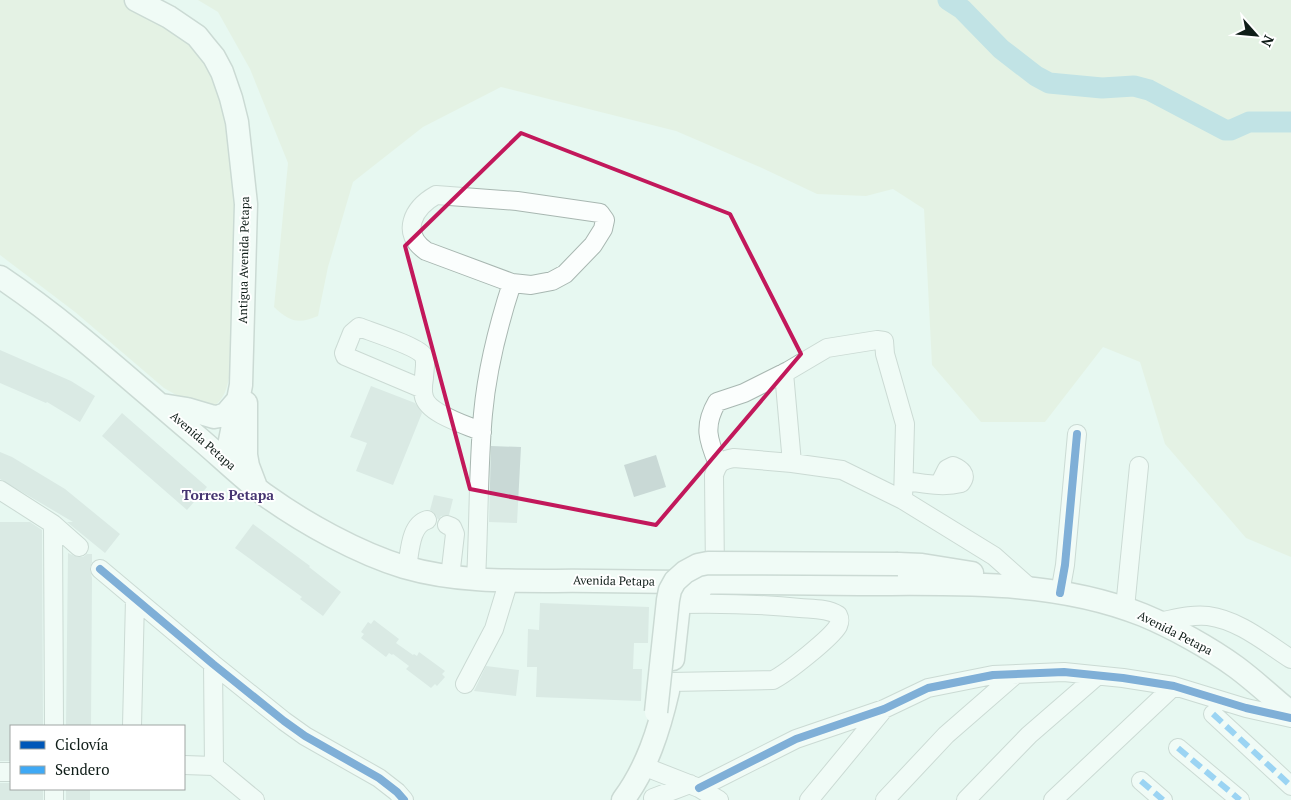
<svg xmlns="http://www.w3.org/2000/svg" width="1291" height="800" font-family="'PT Serif',serif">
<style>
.green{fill:#e0ecd6}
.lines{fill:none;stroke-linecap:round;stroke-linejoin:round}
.river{stroke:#93cad8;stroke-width:21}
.building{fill:#c9d9d6}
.minor-casing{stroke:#a8b7b1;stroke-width:20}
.major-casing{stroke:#a8b7b1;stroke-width:25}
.minor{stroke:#fbfefd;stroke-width:18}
.major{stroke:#fbfefd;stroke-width:22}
.major-bridge-casing{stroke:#a8b7b1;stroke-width:25;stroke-linecap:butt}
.major-bridge{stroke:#fbfefd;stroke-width:22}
.quiet{stroke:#3fa9f5;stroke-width:6;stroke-dasharray:12 6;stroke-linecap:butt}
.cycleway-casing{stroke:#fff;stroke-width:11}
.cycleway{stroke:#0057b8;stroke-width:8}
.marked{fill:none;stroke:#c2185b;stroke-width:4;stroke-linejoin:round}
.labels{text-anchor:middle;stroke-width:4;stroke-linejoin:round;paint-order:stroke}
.street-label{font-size:12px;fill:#0f1d18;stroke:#fff}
.neighbourhood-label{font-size:14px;font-weight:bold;fill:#463571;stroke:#fff}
</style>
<rect width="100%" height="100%" fill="#e7f8f1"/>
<path class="green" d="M0,0H136L222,72L238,208L230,373C227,388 225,400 211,408L190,403L164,388L75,312L0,255Z
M198,0H1291V557L1246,538L1165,444L1140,362L1103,347L1045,422H981L932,365L924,209L893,189L866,196L817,194L762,168L676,131L501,87L423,127L353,182L328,267L318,316C298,325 289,321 274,307L288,163L250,69L218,12Z"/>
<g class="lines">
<path class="river" d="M948,0L962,9L1001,49L1036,76L1049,83L1102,88L1134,86L1149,90L1225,130H1231L1249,122H1291"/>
</g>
<path class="building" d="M0,350L71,381L95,396L80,422L47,402L46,403L0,383Z
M371,386L415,403L422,413L393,485L356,471L367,443L350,437Z
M122,413L207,487L187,510L102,436Z
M491,446L521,447L517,523L489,522Z
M0,452L12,457L65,489L120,534L105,553L67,522H73L0,479Z
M656,455L666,487L634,497L624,465Z
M434,495L453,499L449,515L441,516L438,520L436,515L430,510Z
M0,522H30L42,530L43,726H11V761H0Z
M253,524L310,566L309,567L341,592L323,616L300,599L302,597L235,548Z
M68,553L77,557H83L87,554H92V562L90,568L92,578L91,726H66Z
M540,603L649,607L648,643H634L633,669H642L641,701L536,697L537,667H527L528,629L539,630Z
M374,620L399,639L396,643L413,655L414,654L417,656L419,652L445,671L442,674L445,677L437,686L435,684L431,688L406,669L409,666L393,654L392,655L389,653L386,657L361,638L364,634L361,632L368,622L371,624Z
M486,666L519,670L516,696L474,691Z
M0,783H11V789H43V800H0Z
M66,789H90V800H66Z"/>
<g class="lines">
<defs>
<path id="minor" d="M436,195L517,201L600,213L605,220L603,229L593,245L565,274L552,281L531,285L512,283L426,251C400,233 413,208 436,195Z
M784,373L792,463
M423,389L345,356L344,353L352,333L359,327C372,332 416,346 423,355C427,361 424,371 424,378C423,384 422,391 424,397C428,414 467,425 482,432
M718,464C708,440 703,426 717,402L744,393L788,371L827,348L877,340L884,341L885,354L905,424L903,500
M904,481C923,483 942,488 961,483C968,474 960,469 953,466L947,469L939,485
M0,490L53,524L79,547
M53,524L54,726
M447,525L452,527L455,534L450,577
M407,567C410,552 410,525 427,520
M100,569L213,664L284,721L305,736L379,778L397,792L404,800
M715,575L714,475C718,463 721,460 734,458L792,463L842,470L903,500L994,556L1030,588
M476,579C479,524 478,469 483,414C487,369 498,326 512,283
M1060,593L1065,565L1077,434
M1125,608L1139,466
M1158,622C1175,619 1191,614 1208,616C1239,620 1266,643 1291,659
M213,664L214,766
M670,682L773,680C787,673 831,638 838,626C840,621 840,619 838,615C827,608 812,609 800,608C759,604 720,603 679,604
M465,684L494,629L509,580
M1213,714L1291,786
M132,726L135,599
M1178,748L1240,800
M184,765L214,766L255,800
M643,766L699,788L719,800
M0,772H11
M1141,781L1163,800
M699,788L796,739L884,709L928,688L993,675L1064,672L1123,678L1174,686L1246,708L1291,718
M54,789V800
M653,798L690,784
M809,800L884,709
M885,800L946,735L1016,674
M966,800L1029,735L1097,676
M1053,800L1174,686"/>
<path id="major" d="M136,0L169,17L197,36L205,46L214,57L222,72L231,98L237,122L246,204L241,385L226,461
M0,277C70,324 130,380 194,434C218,454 240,476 265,495C304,523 358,553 404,567C466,585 532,580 596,581C684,582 772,583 860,584C954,584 1053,579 1143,615C1172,627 1210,648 1236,667C1255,681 1273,698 1291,713
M246,403V455L248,466L256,487
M162,405L187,409L214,417L220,416L226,414L238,400
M898,564L922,565L972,573
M673,659L680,595C685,585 693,591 702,587
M623,800C647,768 659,730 668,691"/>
</defs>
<use href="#minor" class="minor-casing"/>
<use href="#major" class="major-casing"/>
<use href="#minor" class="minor"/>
<use href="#major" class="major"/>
<defs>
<path id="major-bridge" d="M656,712L668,600L670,590L675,581L685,572L698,565L708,563L898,564"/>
</defs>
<use href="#major-bridge" class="major-bridge-casing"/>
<use href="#major-bridge" class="major-bridge"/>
<path class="quiet" d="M1213,714L1291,786
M1178,748L1240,800
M1141,781L1163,800"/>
<defs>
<path id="cycleway" d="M100,569L213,664L284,721L305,736L379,778L397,792L404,800
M1060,593L1065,565L1077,434
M699,788L796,739L884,709L928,688L993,675L1064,672L1123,678L1174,686L1246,708L1291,718"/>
</defs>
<use href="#cycleway" class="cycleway-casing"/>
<use href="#cycleway" class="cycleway"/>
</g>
<path d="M0 0H1291V800H0ZM521,133L730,214L801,354L656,525L470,489L405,246Z" fill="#e7f8f1" fill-opacity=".55" fill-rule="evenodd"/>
<path class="marked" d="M521,133L730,214L801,354L656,525L470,489L405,246Z"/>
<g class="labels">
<g class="street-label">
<text transform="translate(244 260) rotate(-89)" y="4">Antigua Avenida Petapa</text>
<text transform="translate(203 441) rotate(41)" y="4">Avenida Petapa</text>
<text transform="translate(614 581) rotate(1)" y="4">Avenida Petapa</text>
<text transform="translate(1175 633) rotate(27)" y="4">Avenida Petapa</text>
</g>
<g class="neighbourhood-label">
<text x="228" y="500">Torres Petapa</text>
</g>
</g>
<rect x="10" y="725" width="175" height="65" fill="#ffffff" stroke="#9fa5a3"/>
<rect x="20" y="741" width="25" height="8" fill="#0057b8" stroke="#9fa5a3"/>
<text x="55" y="750" font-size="15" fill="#0f1d18">Ciclovía</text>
<rect x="20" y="766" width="25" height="8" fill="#3fa9f5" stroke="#9fa5a3"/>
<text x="55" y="775" font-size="15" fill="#0f1d18">Sendero</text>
<g transform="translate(1256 35) rotate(117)" stroke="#ffffff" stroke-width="4" paint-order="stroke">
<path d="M0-4L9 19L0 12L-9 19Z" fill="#0f1d18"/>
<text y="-8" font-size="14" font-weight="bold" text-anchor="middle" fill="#0f1d18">N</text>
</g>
</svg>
